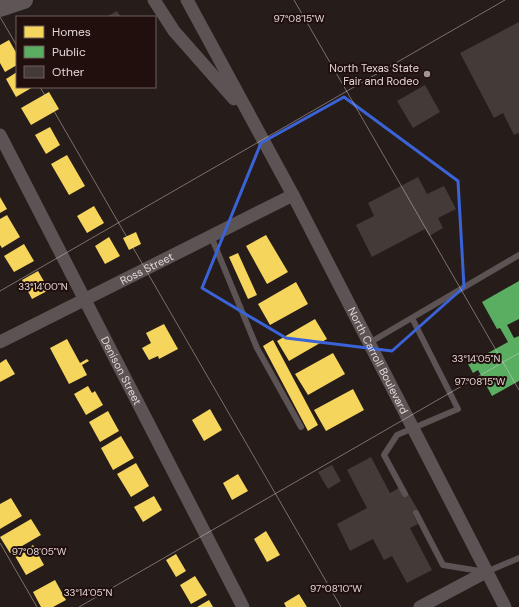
<svg xmlns="http://www.w3.org/2000/svg" width="519" height="607" font-family="'DM Sans',sans-serif">
<style>
.homes{fill:#f6d55c}
.public{fill:#5aae61}
.building{fill:#443b38}
.lines{fill:none;stroke-linecap:round;stroke-linejoin:round}
.lane{stroke:#5b5354;stroke-width:6}
.street{stroke:#5b5354;stroke-width:13}
.secondary{stroke:#5e5556;stroke-width:18}
.marked{fill:none;stroke:#3b63d8;stroke-width:3;stroke-linejoin:round}
.ticks{fill:none;stroke:#e3d7d5;stroke-width:1;stroke-opacity:0.45}
.poi-dot{fill:#a19694;stroke:#200f0d;stroke-width:1.5}
.labels{text-anchor:middle;stroke-width:4;stroke-linejoin:round;paint-order:stroke}
.poi-label{font-size:11px;fill:#e3d7d5;stroke:#200f0d;text-anchor:end}
.street-label{font-size:11px;fill:#e3d7d5;stroke:#200f0d}
.ticks-label{font-size:10px;text-anchor:middle;fill:#e3d7d5;stroke:#200f0d;stroke-width:4;stroke-linejoin:round;paint-order:stroke}
</style>
<rect width="100%" height="100%" fill="#261c1a"/>
<path class="homes" d="M9,40L17,54V65L5,72L0,63V45Z
M17,72V87H33L16,97L6,79Z
M49,92L59,109L31,125L21,108Z
M50,127L60,145L46,154L35,135Z
M67,155L85,186L69,195L51,164Z
M0,197L7,209L0,213Z
M94,206L104,223L87,233L77,216Z
M7,215L20,237L2,248L0,245V219Z
M136,232L141,244L129,250L123,238Z
M266,235L288,272L267,284L246,246Z
M109,237L120,256L105,264L95,246Z
M24,244L34,261L14,272L4,256Z
M238,253L257,295L248,299L229,257Z
M38,271L49,290L32,299L22,280Z
M296,282L308,304L270,325L258,304Z
M315,319L327,339L289,361L277,341Z
M164,324L178,349L159,359L158,356L149,360L142,348L151,343L146,333Z
M67,339L80,363L87,359L89,361L82,365L87,375L69,384L50,348Z
M273,340L318,425L308,431L263,346Z
M333,353L345,374L308,395L295,374Z
M6,359L15,374L0,382V363Z
M88,386L92,393L95,391L103,405L86,415L74,394Z
M353,389L364,410L326,431L314,410Z
M210,409L222,430L204,441L192,420Z
M108,411L119,431L100,442L89,422Z
M121,436L134,458L113,470L101,448Z
M136,463L149,486L131,497L117,474Z
M238,474L248,491L232,500L223,483Z
M154,496L162,510L143,522L134,507Z
M11,498L22,516L0,529V504Z
M31,519L41,535L10,553L0,537Z
M266,531L280,555L267,562L254,539Z
M33,545L44,565L26,575L15,556Z
M176,554L186,571L176,577L166,560Z
M195,576L207,595L191,604L180,585Z
M55,580L66,600L53,607H41L33,592Z
M299,594L307,607H286L284,603Z
M209,600L213,607H197Z"/>
<path class="public" d="M519,281V319L507,325L514,338L519,336V381L492,396L478,370L473,373L468,364L508,342L500,328L497,329L482,302Z"/>
<path class="building" d="M117,11L121,17H106Z
M519,22V133L514,135L503,113L494,118L460,53Z
M425,85L440,112L413,128L397,101Z
M418,177L427,194L444,186L456,209L438,218L443,228L429,236L425,229L372,257L356,225L374,216L368,203Z
M371,457L390,493L399,488L403,496L408,493L419,512L413,515L418,524L410,528L432,570L407,583L392,556L384,560L373,539L350,551L337,524L367,508L347,470Z
M332,465L341,481L328,489L318,472Z"/>
<g class="lines">
<path class="lane" d="M211,236L257,348L301,427
M369,343L519,255
M405,494L384,455L397,435L458,409L412,318
M416,513L443,565L486,572L519,558"/>
<g class="street">
<path d="M154,0L174,31L234,99"/>
<path id="s1" d="M187,0L293,195L505,607"/>
<path id="s2" d="M0,135L243,607"/>
<path id="s3" d="M0,342L293,195"/>
<path d="M420,607L486,572"/>
</g>
<path class="secondary" d="M0,8L24,0"/>
</g>
<path class="marked" d="M344,97L458,181L464,287L392,351L286,338L202,288L261,143Z"/>
<path class="ticks" d="M294,0L519,390M0,17L17,46M40,87L341,607M0,291L505,0M0,543L37,607M79,607L519,353"/>
<circle class="poi-dot" cx="427" cy="74" r="4"/>
<g class="labels">
<g class="poi-label">
<text x="419" y="72">North Texas State<tspan x="419" dy="13">Fair and Rodeo</tspan></text>
</g>
<g class="street-label">
<text dy="4" stroke="none"><textPath href="#s3" startOffset="164">Ross Street</textPath></text>
<text dy="4" stroke="none"><textPath href="#s1" startOffset="408">North Carroll Boulevard</textPath></text>
<text dy="4" stroke="none"><textPath href="#s2" startOffset="265">Denison Street</textPath></text>
</g>
</g>
<g class="ticks-label">
<text x="299" y="22">97°08'15"W</text>
<text x="43" y="290">33°14'00"N</text>
<text x="476" y="362">33°14'05"N</text>
<text x="480" y="385">97°08'15"W</text>
<text x="39" y="555">97°08'05"W</text>
<text x="336" y="592">97°08'10"W</text>
<text x="88" y="596">33°14'05"N</text>
</g>
<rect x="16" y="16" width="140" height="72" fill="#200f0d" stroke="#6e5f5d"/>
<rect x="24" y="26" width="20" height="12" fill="#f6d55c" stroke="#6e5f5d"/>
<text x="52" y="36" font-size="12" fill="#e3d7d5">Homes</text>
<rect x="24" y="46" width="20" height="12" fill="#5aae61" stroke="#6e5f5d"/>
<text x="52" y="56" font-size="12" fill="#e3d7d5">Public</text>
<rect x="24" y="66" width="20" height="12" fill="#443b38" stroke="#6e5f5d"/>
<text x="52" y="76" font-size="12" fill="#e3d7d5">Other</text>
</svg>
